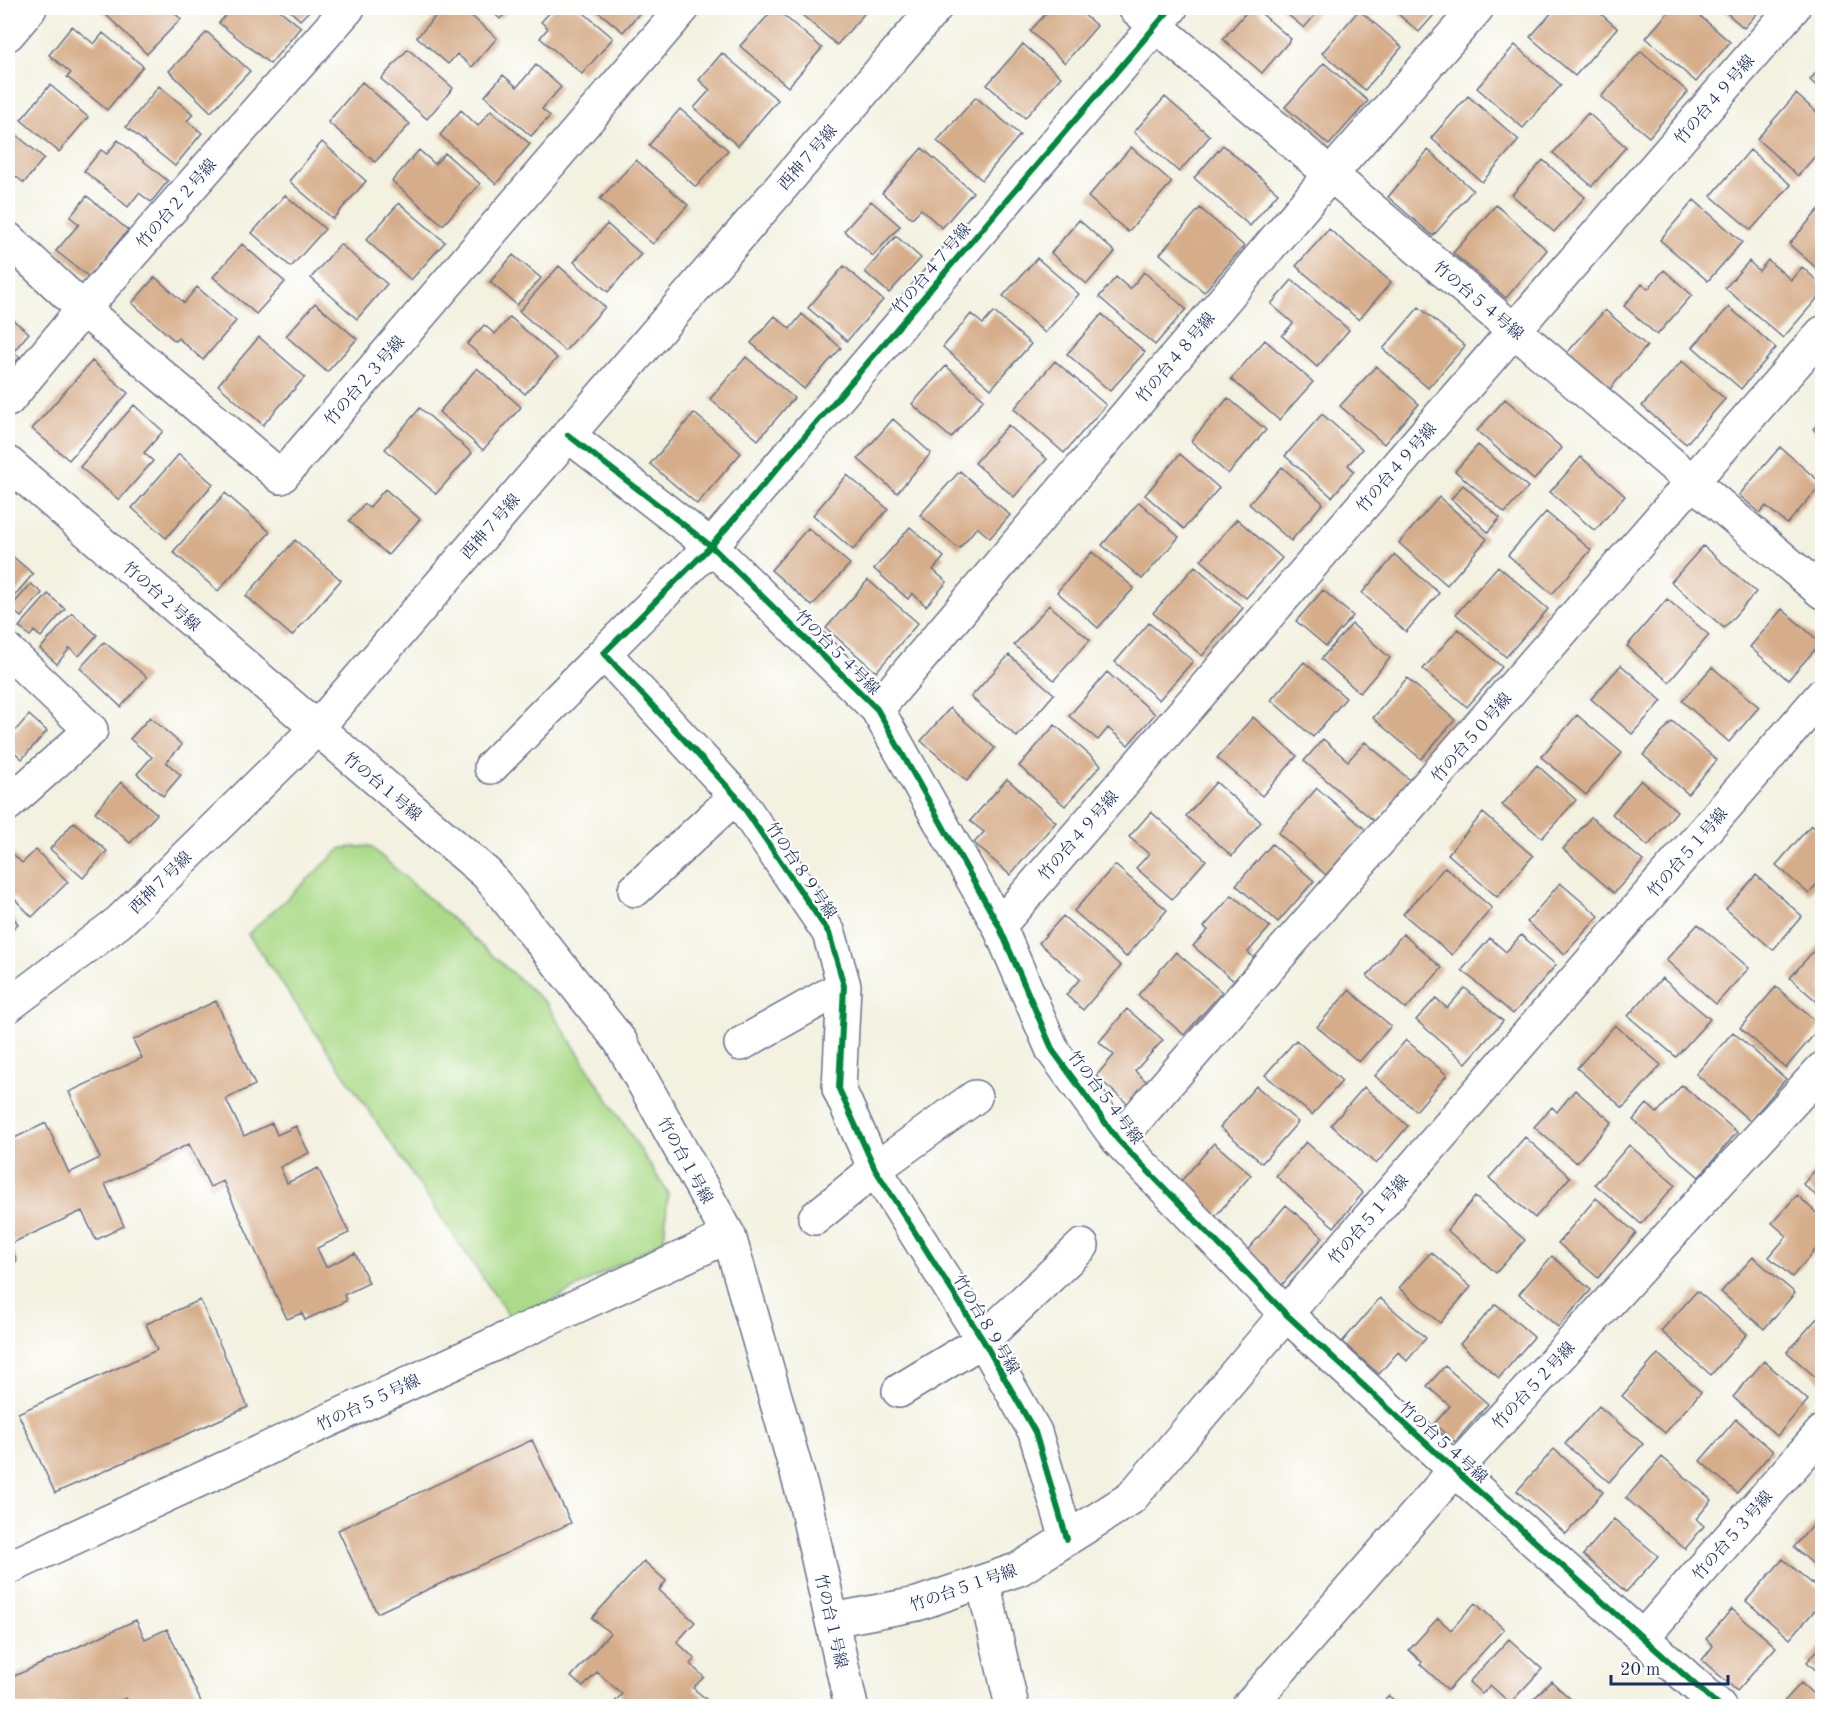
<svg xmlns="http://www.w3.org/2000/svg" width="1830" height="1714" font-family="'Old Standard TT','Noto Serif JP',serif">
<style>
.green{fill:#abda88;stroke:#638473;stroke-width:1.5}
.building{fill:#d6ad8a}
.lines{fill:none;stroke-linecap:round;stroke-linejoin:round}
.minor-casing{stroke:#67738c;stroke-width:36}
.tertiary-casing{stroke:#67738c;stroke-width:36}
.minor{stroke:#fff;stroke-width:33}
.tertiary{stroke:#fff;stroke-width:33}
.cycleway-casing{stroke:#fff;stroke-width:10}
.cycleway{stroke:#00873e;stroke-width:6}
.labels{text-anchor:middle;stroke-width:4.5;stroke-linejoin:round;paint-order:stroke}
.street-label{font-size:16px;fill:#1b2f5e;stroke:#fff}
</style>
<rect width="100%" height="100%" fill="#fff"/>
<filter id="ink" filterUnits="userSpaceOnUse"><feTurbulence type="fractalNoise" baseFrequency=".0167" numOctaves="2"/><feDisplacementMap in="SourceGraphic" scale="12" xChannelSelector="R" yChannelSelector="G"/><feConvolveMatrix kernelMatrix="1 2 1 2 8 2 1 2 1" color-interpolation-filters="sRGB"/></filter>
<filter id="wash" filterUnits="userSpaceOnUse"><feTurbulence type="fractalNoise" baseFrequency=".008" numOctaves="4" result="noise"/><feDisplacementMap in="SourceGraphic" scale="24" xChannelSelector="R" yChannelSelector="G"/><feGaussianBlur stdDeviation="1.35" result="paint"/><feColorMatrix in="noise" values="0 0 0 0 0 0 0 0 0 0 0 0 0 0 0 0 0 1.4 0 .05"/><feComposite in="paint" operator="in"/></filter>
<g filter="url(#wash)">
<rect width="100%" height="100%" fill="#f3f1e0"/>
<path class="green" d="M370,846L547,1004L668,1193L664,1240L513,1322L248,934L342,848Z"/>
<g id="blocks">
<path class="building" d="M99,8H169L181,19L147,54Z
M232,8H277L301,27L270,64L219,23Z
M287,8H312L300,20Z
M443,8H462L497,38L472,67L457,54L448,64L417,37Z
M488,8H510L500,19Z
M554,8H578L613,38L582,74L540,38L548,28L541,22Z
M594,8H644L623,32Z
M775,8L822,48L788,87L740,46Z
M794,8H869L837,45Z
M1051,8H1076L1097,26L1065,63L1030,31Z
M1250,8H1255L1291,39L1262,73L1223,39Z
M1280,8H1321L1304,28Z
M1391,8H1440L1419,32Z
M1556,8H1594L1617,28L1575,76L1530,37Z
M1672,8H1691L1730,42L1696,82L1646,38Z
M1721,8H1762L1744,28Z
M1359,10L1402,47L1365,90L1322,53Z
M72,26L94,44L103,33L143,66L107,110L67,77L71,73L49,55Z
M207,32L250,71L211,112L169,71Z
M1023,44L1061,77L1025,118L987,85Z
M1515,45L1561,85L1523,128L1477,88Z
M408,49L453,88L427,119L381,79Z
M1641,51L1688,92L1649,137L1601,97Z
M722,53L778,100L738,146L694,108L710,90L699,80Z
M1324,63L1368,101L1329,145L1285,107Z
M536,65L561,87L542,109L550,116L531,136L485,96L503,75L517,87Z
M1822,65V91L1810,80Z
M362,82L410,124L375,162L328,122Z
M50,85L88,117L59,152L21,120Z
M159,86L193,114L187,121L202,133L175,166L126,127Z
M1796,94L1822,117V148L1798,176L1757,139Z
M1468,96L1519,140L1482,182L1431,138Z
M976,97L1020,135L982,180L937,141Z
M1165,97L1210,136L1179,172L1134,132Z
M680,109L728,150L696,187L649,145Z
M461,110L478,126L491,110L530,144L496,184L440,135Z
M1588,113L1626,147L1592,186L1553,153Z
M8,128L44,158L24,183L8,170Z
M118,140L168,181L151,202L139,193L128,207L84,171L101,150L107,154Z
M322,142L366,181L333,219L289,181Z
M1223,145L1278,193L1250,226L1194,178Z
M1131,147L1172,182L1128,232L1088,197Z
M922,148L973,192L942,228L921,209L912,218L882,193Z
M419,150L435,164L445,153L480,184L443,225L392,181Z
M1428,150L1473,190L1433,236L1388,197Z
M1750,150L1791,185L1751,230L1711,196Z
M636,160L688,205L653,244L600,199Z
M1543,160L1585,197L1554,232L1512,195Z
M285,195L325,229L291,267L252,233Z
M87,196L128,230L89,277L56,251L79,224L70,217Z
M1694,200L1742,242L1708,281L1660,240Z
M871,201L900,226L873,256L844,231Z
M399,203L445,242L411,280L366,240Z
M1496,205L1547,250L1506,298L1453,253Z
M1822,206V273L1789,244Z
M1200,208L1244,246L1204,292L1160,254Z
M1079,220L1115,252L1087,284L1051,253Z
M607,224L641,254L608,292L574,262Z
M1329,229L1391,282L1359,320L1296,266Z
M896,236L921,258L889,293L865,272Z
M242,244L285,282L256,314L213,277Z
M340,244L387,284L357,319L311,278Z
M513,255L541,278L517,305L490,282Z
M1037,258L1079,294L1045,333L1003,296Z
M1768,260L1791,280L1802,267L1822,285V293L1783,338L1725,288L1749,261L1759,271Z
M559,266L605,307L565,351L519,311Z
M844,266L883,300L847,341L808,308Z
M1664,270L1692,295L1657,335L1624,306L1642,284L1648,289Z
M1144,272L1186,309L1155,345L1099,297L1116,277L1130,289Z
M155,277L184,303L197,287L236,321L203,360L178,338L175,341L132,303Z
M1292,280L1349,330L1317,367L1282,336L1293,323L1271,304Z
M315,303L357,339L327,372L286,336Z
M1419,307L1465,346L1428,388L1383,349Z
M1729,307L1776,348L1741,389L1693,347Z
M1605,310L1647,346L1608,391L1566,354Z
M994,312L1031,344L991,389L943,347L971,314L983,324Z
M802,314L841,348L804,389L751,343L775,316L790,329Z
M1102,314L1145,352L1110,391L1067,354Z
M8,316L29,333L13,352L20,357L8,372Z
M510,317L557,358L525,394L467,344L484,325L495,334Z
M259,337L305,377L263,425L218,385Z
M1265,340L1313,382L1279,420L1231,379Z
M746,357L794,398L758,440L710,399Z
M92,361L128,393L69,460L32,429Z
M1055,361L1106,405L1064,453L1014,409Z
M1682,361L1725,399L1686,444L1642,406Z
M946,366L984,399L951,438L912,404Z
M1376,366L1419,404L1384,444L1340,406Z
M477,368L521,407L483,450L439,412Z
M1228,398L1266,430L1228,474L1191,441Z
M1505,399L1562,448L1534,480L1477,431Z
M134,405L163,431L144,453L153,461L119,500L80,467Z
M420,408L472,453L436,494L385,449Z
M694,413L741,453L697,504L650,464Z
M1322,414L1362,449L1348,465L1354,471L1332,497L1285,456Z
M1822,418V437L1813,429Z
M893,419L931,453L897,493L858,459Z
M1008,425L1047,459L1014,497L975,463Z
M1478,445L1528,487L1505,513L1455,471Z
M1780,447L1822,484L1787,524L1766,506L1760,513L1739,495Z
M179,454L213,484L166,538L132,508Z
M1180,454L1219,488L1184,529L1145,495Z
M1581,457L1625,496L1595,531L1550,492Z
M1282,467L1323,503L1291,541L1249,504Z
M960,471L1010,515L990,538L977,527L959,549L920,515Z
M847,475L888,509L853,550L813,515Z
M1463,485L1500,518L1488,532L1451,499Z
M385,489L420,519L388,555L349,521L364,504L369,508Z
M225,493L270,532L218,591L173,552Z
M1439,497L1487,539L1447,585L1399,543Z
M1139,502L1179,537L1142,579L1102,545Z
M1546,512L1591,550L1552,594L1508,555Z
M1237,519L1282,558L1246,598L1201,560Z
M910,527L944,557L933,570L947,582L926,606L912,593L908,599L874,569Z
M808,528L850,564L812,606L771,570Z
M295,540L341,580L292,636L246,596Z
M1703,546L1756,592L1724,628L1671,582Z
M1092,552L1134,588L1098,628L1057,592Z
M10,554L33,574L8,603V558Z
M1395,555L1439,593L1406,632L1362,593Z
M1195,566L1243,608L1202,656L1153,613Z
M1498,566L1548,609L1506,657L1456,614Z
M868,580L918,623L876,672L826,628Z
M31,584L42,593L21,617L10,608Z
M1323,590L1353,616L1326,646L1296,621Z
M48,594L65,609L41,637L34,631L30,636L19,627Z
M1667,599L1709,635L1669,682L1627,646Z
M1049,605L1090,640L1054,680L1014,645Z
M1782,609L1821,643L1788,680L1750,647Z
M72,613L97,635L79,656L70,648L57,664L40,649Z
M1149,623L1193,661L1159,700L1115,662Z
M1352,624L1390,658L1360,693L1321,659Z
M1458,629L1502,667L1467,707L1423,669Z
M104,642L147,677L121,707L80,668Z
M1009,655L1054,694L1017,737L971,697Z
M1304,662L1346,698L1313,737L1271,700Z
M1621,665L1662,701L1632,734L1591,699Z
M1712,667L1759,707L1729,742L1682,701Z
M1107,672L1155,714L1128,745L1108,728L1098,740L1069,716Z
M1407,678L1455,720L1421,759L1373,718Z
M950,708L995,748L967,781L921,741Z
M29,715L47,731L22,759L8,746V739Z
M1577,715L1622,753L1586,795L1541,757Z
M150,717L182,745L166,762L181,775L163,796L137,774L152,757L130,739Z
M1253,717L1297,756L1262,796L1217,758Z
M1672,721L1717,760L1688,794L1643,755Z
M1055,725L1101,765L1065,806L1019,766Z
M1323,739L1348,761L1365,742L1410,780L1374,821L1304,761Z
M1537,765L1576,800L1542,838L1502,805Z
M1007,779L1056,822L1010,875L974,843L984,832L970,821Z
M1641,780L1677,811L1648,846L1612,814Z
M121,782L157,814L130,843L95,812Z
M1216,782L1261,822L1232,856L1186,816Z
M1317,788L1366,830L1326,875L1278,833Z
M1151,812L1206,860L1172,899L1136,868L1149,854L1129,837Z
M1483,813L1533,856L1497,897L1448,854Z
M1591,817L1643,861L1614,893L1563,849Z
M74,822L107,851L83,878L50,849Z
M1811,825L1822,835V878L1809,894L1776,865Z
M1272,844L1314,881L1278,922L1236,885Z
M8,849L22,863L36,850L68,882L32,917L8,892Z
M1115,865L1167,910L1126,957L1074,911Z
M1445,867L1492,908L1452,955L1403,914Z
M1756,875L1802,916L1773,950L1726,909Z
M1560,883L1599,916L1565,954L1527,922Z
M1232,895L1270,927L1248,952L1254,958L1234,981L1193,946L1208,930L1204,927Z
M8,911L18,924L8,933Z
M1063,916L1121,966L1083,1010L1066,995L1080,979L1039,943Z
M1698,924L1749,968L1716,1004L1666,960Z
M1403,934L1442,968L1406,1009L1367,976Z
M1521,935L1556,965L1513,1014L1462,970L1490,938L1506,952Z
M1822,941V1006L1790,978Z
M1176,952L1222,992L1184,1035L1138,995Z
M1662,978L1710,1019L1676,1057L1628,1016Z
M1776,987L1821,1026L1786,1068L1740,1028Z
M1465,988L1503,1021L1466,1063L1416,1020L1436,998L1447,1008Z
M1349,990L1391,1026L1359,1062L1317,1027Z
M216,1001L255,1085L226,1099L244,1136L272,1123L277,1135L296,1126L309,1153L280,1167L287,1183L318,1168L349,1233L317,1248L326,1267L355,1253L369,1283L344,1295L346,1301L305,1320L302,1313L287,1319L223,1181L210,1187L189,1144L105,1184L124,1226L96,1240L82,1211L10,1244L17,1261L8,1265V1141L46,1123L69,1173L100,1158L69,1092L142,1058L133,1040Z
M1127,1009L1163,1040L1135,1071L1148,1083L1129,1105L1096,1076L1114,1055L1099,1042Z
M1615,1025L1661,1065L1623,1108L1577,1068Z
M1733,1032L1786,1079L1750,1121L1696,1074Z
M1296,1040L1342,1081L1312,1115L1265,1075Z
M1406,1040L1447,1075L1416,1111L1375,1076Z
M1682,1085L1737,1132L1699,1177L1633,1120L1647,1104L1657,1113Z
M1256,1086L1298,1122L1262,1163L1220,1127Z
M1364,1087L1408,1126L1376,1164L1331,1125Z
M1575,1090L1612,1122L1576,1163L1534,1127L1552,1107L1557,1112Z
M1525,1137L1570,1177L1535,1218L1489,1178Z
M1306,1142L1363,1193L1334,1227L1276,1176Z
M1214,1143L1251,1175L1213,1219L1176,1187Z
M1629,1145L1675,1185L1641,1224L1595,1184Z
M1822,1162V1201L1803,1184Z
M1797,1195L1822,1218V1242L1792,1277L1769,1257L1787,1236L1772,1223Z
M1475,1197L1525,1240L1496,1273L1447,1230Z
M1596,1198L1636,1233L1598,1278L1558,1243Z
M1286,1205L1323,1237L1282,1285L1245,1253Z
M1431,1252L1471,1287L1440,1323L1399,1288Z
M1552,1256L1591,1290L1558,1327L1519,1294Z
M1753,1257L1795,1293L1764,1329L1721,1292Z
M1697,1291L1747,1334L1711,1375L1661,1331Z
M1380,1298L1426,1338L1407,1361L1398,1352L1379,1374L1342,1342Z
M200,1300L248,1407L55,1493L18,1413L157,1350L146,1324Z
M1496,1304L1534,1337L1499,1378L1460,1344Z
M1820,1315L1822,1316V1383L1787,1352Z
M1658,1354L1701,1392L1665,1433L1622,1396Z
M1764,1361L1808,1400L1777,1436L1733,1397Z
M1445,1366L1488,1404L1455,1442L1434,1424L1450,1406L1427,1386Z
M1599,1406L1643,1444L1609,1482L1565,1444Z
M1736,1419L1773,1451L1737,1493L1700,1461Z
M532,1440L571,1523L377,1613L338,1530Z
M1554,1449L1603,1492L1566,1534L1517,1491Z
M1662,1457L1712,1500L1696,1519L1704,1526L1685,1549L1626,1498Z
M1822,1514V1572L1794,1547Z
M1614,1519L1658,1556L1626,1592L1583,1555Z
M1783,1559L1822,1592V1602L1790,1639L1746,1601Z
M644,1561L666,1581L659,1590L695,1622L677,1642L695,1659L690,1664L704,1677L693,1688L714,1706H611L622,1694L597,1672L583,1687L571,1677L610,1633L592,1618Z
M1475,1603L1504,1629L1448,1690L1420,1664L1422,1662L1409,1650L1438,1618L1451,1630Z
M1732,1609L1776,1647L1737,1691L1702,1660L1713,1646L1706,1639Z
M136,1620L145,1639L167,1629L203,1706H130L126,1698L107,1706H8V1679Z
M1509,1639L1542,1669L1510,1703L1490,1685L1482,1694L1469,1682Z
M1822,1645V1676L1807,1662Z
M1551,1681L1578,1706H1527Z
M1801,1683L1822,1702V1706H1780Z
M1389,1696L1401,1706H1379Z"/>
</g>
</g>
<g filter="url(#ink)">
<use href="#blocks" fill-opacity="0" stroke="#67738c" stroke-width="1.5"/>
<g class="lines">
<defs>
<path id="minor" d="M1135,8L1822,592
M8,34L30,8
M8,239L83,309L281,477L683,8
M8,400L83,309L348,8
M568,435L711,546L877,709L999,926L1053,1051L1118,1140L1286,1314L1455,1470L1719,1706
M8,651L91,730L8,804
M877,709L1331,174L1477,8
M491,767L604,653
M635,890L736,796
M999,926L1793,8
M741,1044L844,986
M1118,1140L1822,333
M815,1218L875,1169L975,1097
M899,1391L983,1340L1082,1246
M1067,1539L1035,1432L983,1340L875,1169L839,1089L844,986L829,933L736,796L604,653L711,546L1171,8
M983,1582L1012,1706
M832,1620L917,1604L1019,1569L1131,1498L1286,1314L1822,695
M1642,1638L1822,1432
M1249,1706L1455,1470L1822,1069"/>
<path id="tertiary" d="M8,463L487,874L620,1041L729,1236L805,1501L851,1706
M8,1006L119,922L316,729L935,8
M8,1568L729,1236"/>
</defs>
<use href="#minor" class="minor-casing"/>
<use href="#tertiary" class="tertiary-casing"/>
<use href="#minor" class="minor"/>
<use href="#tertiary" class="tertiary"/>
<defs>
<path id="cycleway" d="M568,435L711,546L877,709L999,926L1053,1051L1118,1140L1286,1314L1455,1470L1719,1706
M1067,1539L1035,1432L983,1340L875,1169L839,1089L844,986L829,933L736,796L604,653L711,546L1171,8"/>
</defs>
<use href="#cycleway" class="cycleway-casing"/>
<use href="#cycleway" class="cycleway"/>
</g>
</g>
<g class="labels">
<g class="street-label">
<text transform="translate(1714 99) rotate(-49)" y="6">竹の台４９号線</text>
<text transform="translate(807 157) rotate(-49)" y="6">西神７号線</text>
<text transform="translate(176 203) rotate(-49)" y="6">竹の台２２号線</text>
<text transform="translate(931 268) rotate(-50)" y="6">竹の台４７号線</text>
<text transform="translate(1479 300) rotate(40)" y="6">竹の台５４号線</text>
<text transform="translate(1175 357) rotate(-50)" y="6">竹の台４８号線</text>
<text transform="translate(364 380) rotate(-49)" y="6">竹の台２３号線</text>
<text transform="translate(1396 467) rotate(-49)" y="6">竹の台４９号線</text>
<text transform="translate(490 526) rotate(-49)" y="6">西神７号線</text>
<text transform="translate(162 596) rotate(41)" y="6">竹の台２号線</text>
<text transform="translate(838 652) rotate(45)" y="6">竹の台５４号線</text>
<text transform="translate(1471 737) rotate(-49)" y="6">竹の台５０号線</text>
<text transform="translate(383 786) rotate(40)" y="6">竹の台１号線</text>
<text transform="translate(1078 835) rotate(-49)" y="6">竹の台４９号線</text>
<text transform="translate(1687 852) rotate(-49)" y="6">竹の台５１号線</text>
<text transform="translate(802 870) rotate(56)" y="6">竹の台８９号線</text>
<text transform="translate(160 882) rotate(-45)" y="6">西神７号線</text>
<text transform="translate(1106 1097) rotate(53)" y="6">竹の台５４号線</text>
<text transform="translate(686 1160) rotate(61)" y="6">竹の台１号線</text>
<text transform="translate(1368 1219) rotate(-49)" y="6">竹の台５１号線</text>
<text transform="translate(987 1324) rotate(59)" y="6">竹の台８９号線</text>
<text transform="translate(1533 1385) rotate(-47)" y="6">竹の台５２号線</text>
<text transform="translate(368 1402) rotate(-25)" y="6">竹の台５５号線</text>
<text transform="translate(1444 1442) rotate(42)" y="6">竹の台５４号線</text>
<text transform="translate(1732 1535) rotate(-49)" y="6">竹の台５３号線</text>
<text transform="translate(963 1587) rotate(-19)" y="6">竹の台５１号線</text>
<text transform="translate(832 1621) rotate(77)" y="6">竹の台１号線</text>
</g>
</g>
<rect width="1830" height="1714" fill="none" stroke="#fff" stroke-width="30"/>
<path d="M1611 1675v9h117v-9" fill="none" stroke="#1b2f5e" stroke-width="3"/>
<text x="1620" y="1675" font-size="18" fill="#1b2f5e" stroke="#ffffff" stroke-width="4.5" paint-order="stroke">20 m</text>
</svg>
